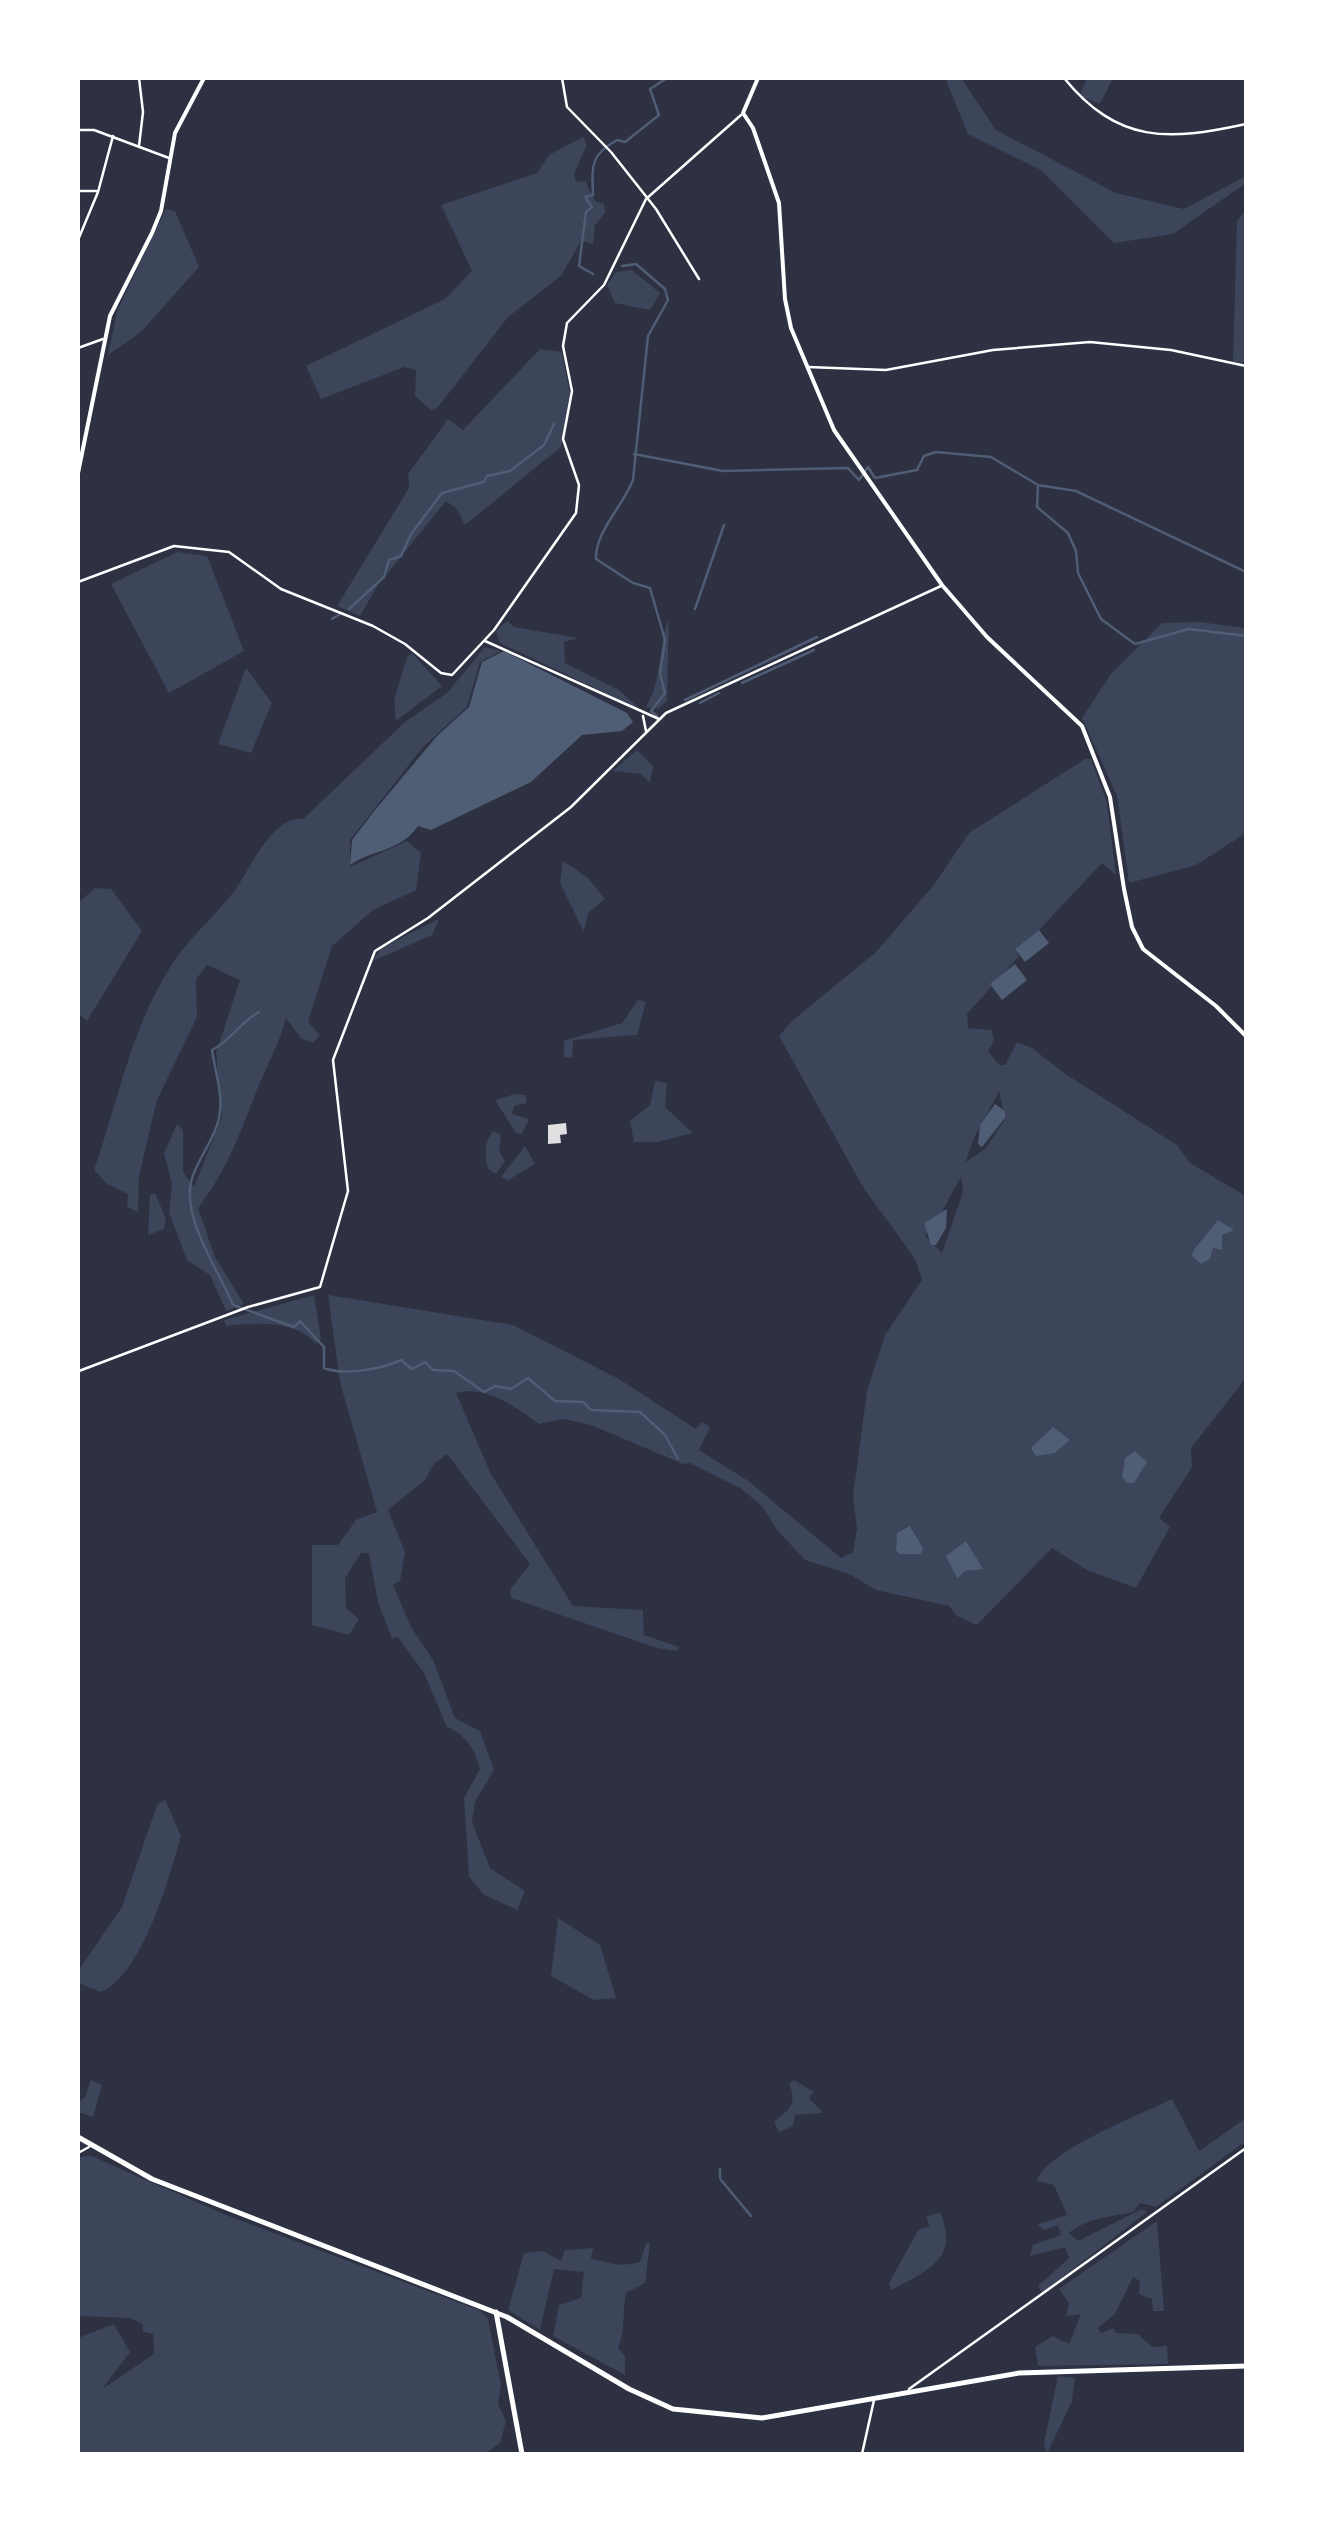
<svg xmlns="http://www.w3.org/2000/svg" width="1324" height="2532" font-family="'Alegreya Sans',sans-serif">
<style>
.green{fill:#3c4559;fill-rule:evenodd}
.water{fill:#4f5d75}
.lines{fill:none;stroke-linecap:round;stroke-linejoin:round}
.stream{stroke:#4f5d75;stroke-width:2.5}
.building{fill:#e0e0e3}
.minor{stroke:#fff;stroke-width:2.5}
.tertiary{stroke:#fff;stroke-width:4}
.secondary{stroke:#fff;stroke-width:5}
.primary{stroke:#fff;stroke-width:5}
</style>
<rect width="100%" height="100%" fill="#2d3142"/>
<path class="green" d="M945,78H961L996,130L1116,193L1184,209L1246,176V183L1173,234L1114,243L1041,170L968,134Z
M1087,78H1113L1100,104L1079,96Z
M583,137L587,145L574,174L576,182L585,181L595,201L604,204L605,213L595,225L593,244L581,241L561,276L508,317L438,407L431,410L415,396L416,370L404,367L321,399L306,366L445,299L472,271L441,205L537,173L549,155Z
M166,209L175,211L199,267L140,333L108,355L117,311Z
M1246,209V363L1233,362L1237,221Z
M632,270L660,293L650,310L615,303L607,285L616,272Z
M540,349L562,352L570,395L561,447L465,525L457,509L446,501L378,585L360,616L337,606L409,488L408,474L448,419L463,430Z
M177,552L207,556L244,651L169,693L111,584Z
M669,618L667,701L658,709L646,707C662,681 658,647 669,618Z
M507,621L514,627L578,638L564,642L565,663L619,690L641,710L500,643L496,631Z
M1199,622L1246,628V833L1196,865L1129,883L1117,796L1082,718L1111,674L1162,623Z
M485,647L501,651L480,662L467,707L423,747L350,840V867L407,841L421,853L416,890L373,910L332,946L308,1022L320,1035L313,1043L301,1038L286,1018C279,1045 267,1065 257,1090C240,1133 227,1171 198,1208L215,1257L244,1304L226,1311L210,1275L187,1260L169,1213L172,1184L164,1153L177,1124L183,1130V1172L194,1187L222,1117L216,1053L240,980L207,965L196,979L197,1017L157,1100L139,1176L138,1212L127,1207L128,1194L106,1183L94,1170C117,1104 131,1029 169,969C188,937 216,917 237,887C252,865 273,816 303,819L405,722L447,693Z
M412,653L442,686L396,721L394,700L407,657Z
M246,668L272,703L251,753L218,744Z
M637,750L653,766L650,783L641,774L613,771Z
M1085,759H1091L1107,803L1116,875L1102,863L1039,930L1015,949L1019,956L967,1014L968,1028L992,1030L994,1041L988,1051L999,1065H1005L1017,1042L1032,1048L1064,1073L1177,1145L1190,1163L1246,1196V1378L1191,1448L1192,1467L1159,1518L1170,1527L1136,1588L1087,1570L1052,1548L977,1625L957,1616L949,1606L876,1590L849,1574L805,1560L777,1530L762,1506L740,1488L690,1463L683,1464L591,1425L563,1419L539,1424C515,1407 487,1385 456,1393L491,1474L573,1606L643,1610L644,1635L679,1647L677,1651L657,1648L511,1598L510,1590L530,1564L447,1454L434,1464L425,1480L388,1510L405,1552L400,1581L393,1585L411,1627L433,1660L455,1718L480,1731L494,1770L475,1802L472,1822L490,1868L525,1891L517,1910L483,1894L469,1876L464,1798L480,1769C475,1749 466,1735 447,1727L424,1673L398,1637L392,1638L378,1603L369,1553H361L345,1578L346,1608L359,1619L349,1635L312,1625V1545H338L356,1520L377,1512L340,1382L328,1295L513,1325L619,1379L696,1429L702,1422L710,1427L699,1450L747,1480L841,1558L853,1552L857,1529L853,1496L867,1391L885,1335L922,1280L915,1259L863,1187L779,1036L792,1021L876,952L933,886L969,833ZM999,1091L1005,1119L986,1148L966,1162C972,1135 988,1115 999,1091ZM961,1177L963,1192L942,1253L926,1237L928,1220L940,1215Z
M563,861L587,877L605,899L588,913L584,932L560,883Z
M95,888L111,889L142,931L87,1021L78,1013V903Z
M439,919L432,935L373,961L381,948Z
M638,1000L646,1002L637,1035L573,1040L572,1058L564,1057V1041L622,1023Z
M655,1081L667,1083L665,1107L693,1133L657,1142H634L630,1121L650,1105Z
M515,1094L525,1095L527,1103L514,1106L512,1114L529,1119L522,1134L516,1133L495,1100Z
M493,1131L501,1135L499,1151L505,1161L496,1174L488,1169C484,1155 484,1143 493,1131Z
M525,1146L535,1164L508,1180L501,1177Z
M155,1193L166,1219L164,1229L148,1235L150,1195Z
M314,1295L321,1338L316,1344C295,1319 256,1323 226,1326L224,1320Z
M165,1799L181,1836C169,1878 143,1974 101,1992L78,1983V1971L122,1907L157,1805Z
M558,1918L600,1945L616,1998L594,2000L551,1976Z
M91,2080L102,2085L93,2117L78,2112V2103L85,2097Z
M794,2080L814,2092L809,2098L823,2113L795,2115L793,2126L779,2132L774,2122C789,2109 798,2105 789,2083Z
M1172,2099L1199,2151L1246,2118V2141L1156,2207L1140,2203L1133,2212C1111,2217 1086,2218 1069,2233L1078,2241L1142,2209L1147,2212L1042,2293L1038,2286L1069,2258L1065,2247L1030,2256L1033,2245L1061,2235L1058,2225L1043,2230L1038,2224L1067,2215L1054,2185L1037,2181C1045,2151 1142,2114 1172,2099Z
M89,2155L226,2215L481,2311L488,2319L501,2385L498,2404L506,2421L500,2443L485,2454H78V2338L114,2324L130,2352L102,2389L154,2354L153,2334L143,2332L142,2324L130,2318L78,2316V2158Z
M940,2212C960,2259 928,2270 892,2290L889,2283L919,2229L930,2227L926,2217Z
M1157,2221L1164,2311H1153L1152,2299L1139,2294L1140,2281L1133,2277L1115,2314L1098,2328L1101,2333L1113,2328L1116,2333L1138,2334L1152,2347L1167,2346L1168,2364L1038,2366L1035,2347L1053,2336L1069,2344L1081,2314L1066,2316L1069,2303L1059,2289Z
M646,2243H650L645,2283L626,2293C622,2312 626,2332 618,2348L625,2356V2375L553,2336L559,2305L581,2298L584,2272L554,2269L540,2330L508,2310L524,2253L543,2251L561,2261L565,2250L593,2248L591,2259C612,2262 615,2268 640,2262Z
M1058,2376L1075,2378L1072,2401L1047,2454L1044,2443Z"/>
<path class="water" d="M504,651L627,713L633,722L622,731L582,735L531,782L431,830L418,826C400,852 373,849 350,865L352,840L375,810L437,736L469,707L482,662Z
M1039,930L1049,943L1025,962L1015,949Z
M1015,964L1027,980L1002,1000L990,984Z
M995,1104L1005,1111V1118L982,1147L978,1144L980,1125Z
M947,1209L946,1228L936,1245H931L924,1223Z
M1218,1220L1234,1230L1222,1235V1250L1213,1248L1210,1259L1201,1264L1192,1256L1193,1251Z
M1053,1427L1070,1440L1055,1453L1036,1456L1031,1448Z
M1135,1451L1147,1462L1134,1483H1127L1122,1477L1125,1458Z
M910,1526L923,1548L921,1554H899L896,1550L897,1533Z
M966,1541L983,1569L965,1571L957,1578L946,1556Z"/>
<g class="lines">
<path class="stream" d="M622,266L636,264L665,289L668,300L648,336L633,480C623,506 595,532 596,559L633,583L650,588L665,640L660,674L665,693L651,711L657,716
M593,274L579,266L586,212L592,207L585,197L593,195C592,166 590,155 617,140L625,142L659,115L650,89L667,78
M634,454L723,471L848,468L859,480L868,467L875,478L917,470L924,456L936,452L991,457L1038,485L1076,491L1246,572
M1038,485L1037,507L1068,533L1076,551L1078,573L1101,619L1135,644L1189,629L1246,636
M349,609L384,577L389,560L401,556L411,534L442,493L484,482L487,476L510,471L544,445L554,424
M695,609L724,525
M332,619L340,614
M742,683L814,650
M685,700L817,637
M700,703L719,693
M259,1012C239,1023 232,1040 212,1050C215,1072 224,1096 219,1118C215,1140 196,1160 191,1182C183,1221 219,1271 233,1305L294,1327L300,1321L324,1347V1368C344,1376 382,1369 401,1360L412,1369L425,1362L433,1370L454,1371L484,1392L495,1386L511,1389L528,1378L555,1401L583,1402L591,1410L640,1412L665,1435L678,1459
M720,2169V2178
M721,2180L751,2216"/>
</g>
<path class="building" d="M566,1123L567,1134L560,1135L561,1143L548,1144V1125Z"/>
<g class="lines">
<path class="minor" d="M562,78L567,107L611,152L656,209L699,279
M1064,78C1118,144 1168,141 1246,124
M78,130H94L169,158
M139,146L143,112L139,78
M78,191H96
M78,240L98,192L113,136
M78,348L103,339
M808,367L886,370L993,350L1090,342L1171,350L1246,366
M78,582L174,546L229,552L281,589L373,626L405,644L441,673L452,675L494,630L576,513L579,485L563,439L572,391L563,346L567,323L604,285L646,199L741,115
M485,641L659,719
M643,716L646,731
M78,1376L79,1371L248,1307L320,1287L348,1191L333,1060L375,951L428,918L571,807L666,713L941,586
M78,2153L89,2147
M909,2389L1246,2148
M862,2454L874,2400"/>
<path class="tertiary" d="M758,78L743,113L753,128L779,203L785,299L791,328L834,430L942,585L987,637L1082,726L1110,797L1124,889L1132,927L1143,949L1216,1006L1246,1036
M78,473L110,316L152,233L161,211L175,133L204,78"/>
<path class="secondary" d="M496,2312L522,2454"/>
<path class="primary" d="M78,2137L152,2179L507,2317L629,2389L673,2409L762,2418L1019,2373L1246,2366"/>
</g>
<rect width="1324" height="2532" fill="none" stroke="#ffffff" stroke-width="160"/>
</svg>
